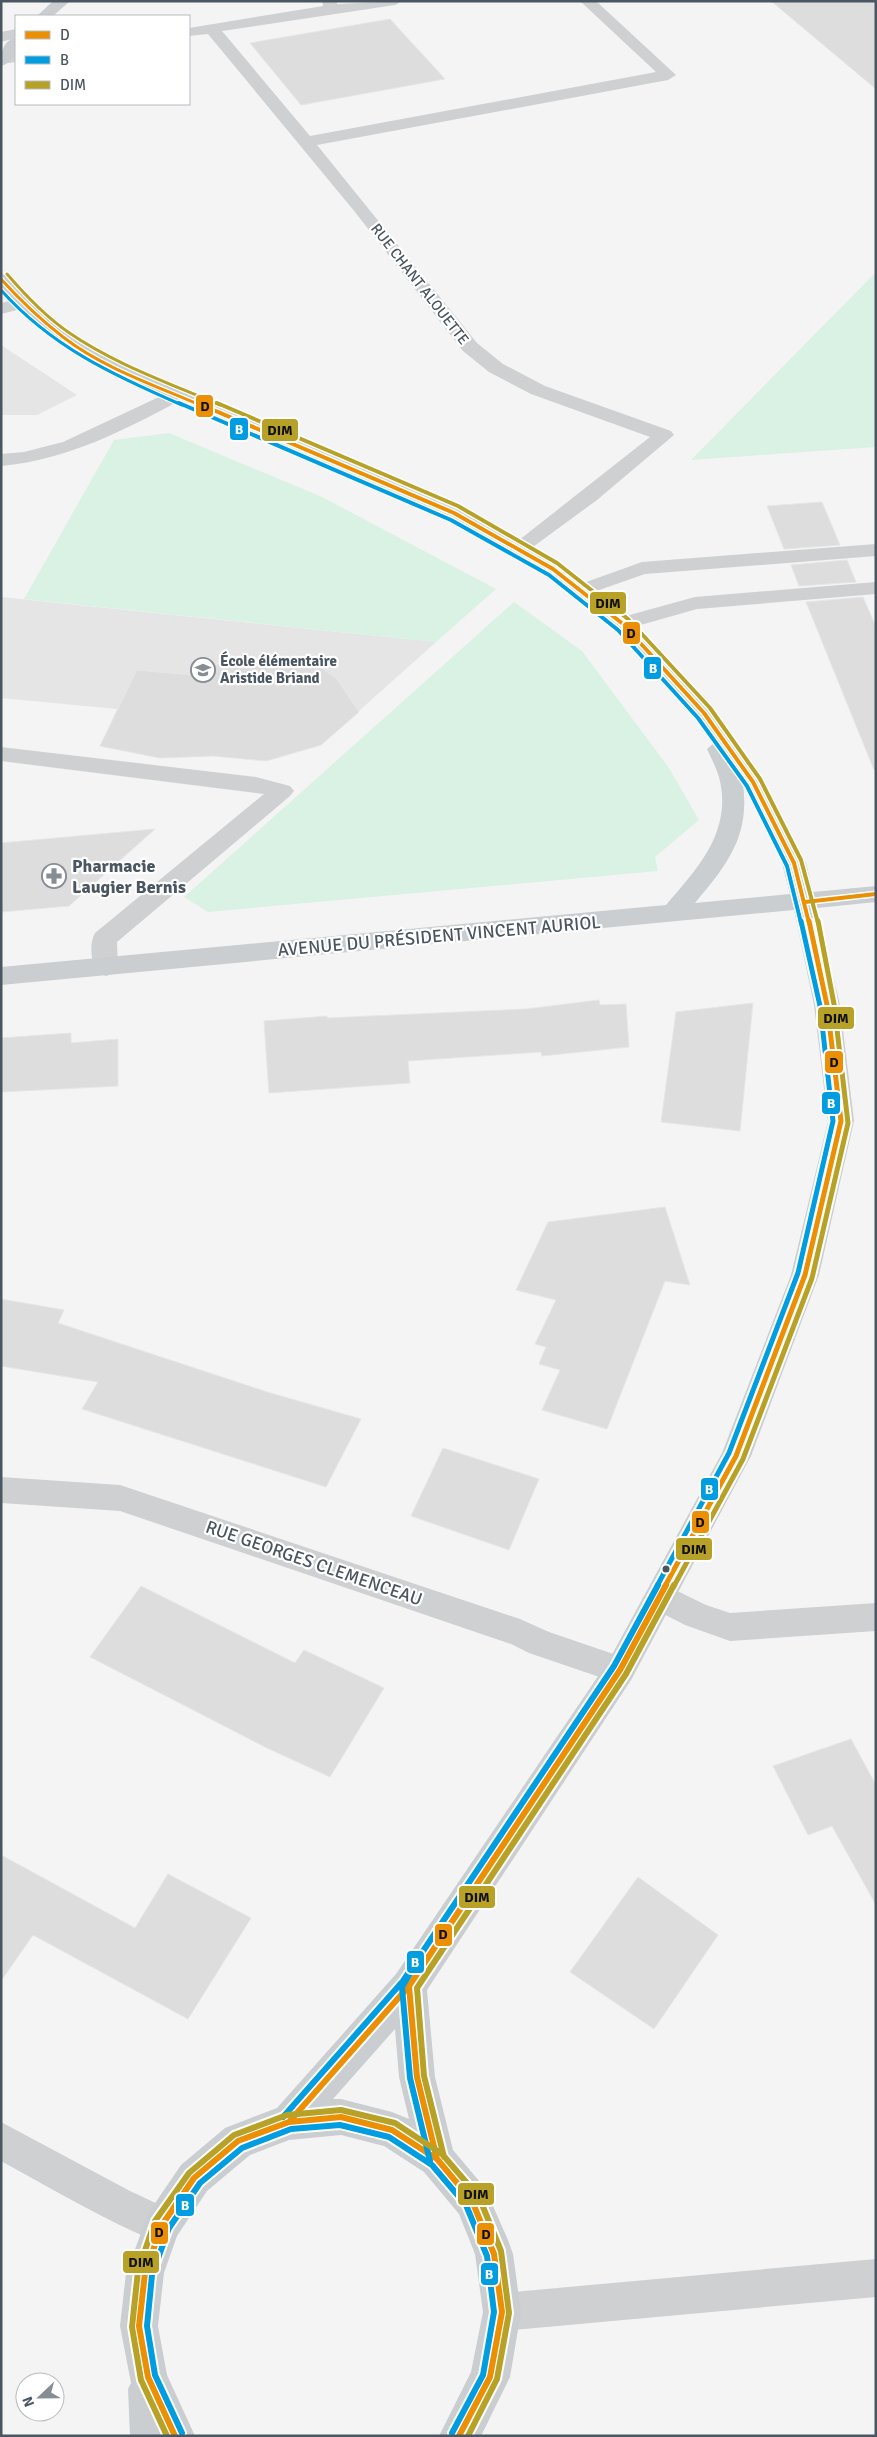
<svg xmlns="http://www.w3.org/2000/svg" width="877" height="2437" font-family="Signika,sans-serif">
<style>
.education{fill:#e6e5e6}
.green{fill:#d9f2e3}
.building{fill:#ddddde;stroke:#e5e6e7}
.lines{fill:none;stroke-linecap:round;stroke-linejoin:round}
.minor{fill:#ced0d2;fill-rule:evenodd}
.major{fill:#caced1;fill-rule:evenodd}
.bus-1-far3-casing{stroke:#fff;stroke-width:5.5}
.bus-1-far2-casing{stroke:#fff;stroke-width:7}
.bus-1-far1-casing{stroke:#fff;stroke-width:9}
.bus-1-casing{stroke:#fff;stroke-width:10}
.bus-2-far3-casing{stroke:#fff;stroke-width:5.5}
.bus-2-far2-casing{stroke:#fff;stroke-width:7}
.bus-2-far1-casing{stroke:#fff;stroke-width:9}
.bus-2-casing{stroke:#fff;stroke-width:10}
.bus-3-far3-casing{stroke:#fff;stroke-width:5.5}
.bus-3-far2-casing{stroke:#fff;stroke-width:7}
.bus-3-far1-casing{stroke:#fff;stroke-width:9}
.bus-3-casing{stroke:#fff;stroke-width:10}
.bus-1-far3{stroke:#eb8f05;stroke-width:3}
.bus-1-far2{stroke:#eb8f05;stroke-width:4}
.bus-1-far1{stroke:#eb8f05;stroke-width:5}
.bus-1{stroke:#eb8f05;stroke-width:6}
.bus-2-far3{stroke:#009ee1;stroke-width:3}
.bus-2-far2{stroke:#009ee1;stroke-width:4}
.bus-2-far1{stroke:#009ee1;stroke-width:5}
.bus-2{stroke:#009ee1;stroke-width:6}
.bus-3-far3{stroke:#b7a227;stroke-width:3}
.bus-3-far2{stroke:#b7a227;stroke-width:4}
.bus-3-far1{stroke:#b7a227;stroke-width:5}
.bus-3{stroke:#b7a227;stroke-width:6}
.bus-dot{fill:#4a5661;stroke:#fff;stroke-width:2}
.labels{text-anchor:middle;stroke-width:4.5;stroke-linejoin:round;paint-order:stroke}
.far-street-label{font-size:15px;fill:#4a5661;stroke:#fff}
.far-poi-label{font-size:15px;font-weight:bold;fill:#4a5661;stroke:#fff;text-anchor:start}
.poi-label{font-size:18px;font-weight:bold;fill:#4a5661;stroke:#fff;text-anchor:start}
.street-label{font-size:18px;fill:#4a5661;stroke:#fff}
.line-badge{stroke:#fff;stroke-width:2}
.badge-label{font-size:14px;text-anchor:middle;font-weight:bold;fill:#fff}
.pale-badge-label{font-size:14px;text-anchor:middle;font-weight:bold;fill:#111}
</style>
<rect width="100%" height="100%" fill="#f4f4f4"/>
<path class="education" d="M1,345L77,395L37,415H1Z
M1,597L436,642L321,745L266,761L213,756L160,758L100,746L117,709L1,698Z"/>
<path class="green" d="M876,272V447L691,460Z
M169,433L322,497L496,589L436,642L24,599L114,440Z
M514,602L582,651L669,768L699,820L655,857L658,871L208,912L184,897Z"/>
<path class="building" d="M771,1H876V89Z
M390,19L445,79L301,105L250,43Z
M822,502L840,545L784,549L767,506Z
M847,560L856,582L799,586L791,565Z
M863,597L876,627V770H874L806,602Z
M248,658L310,660L336,678L359,712L321,745L266,761L213,756L160,758L100,746L137,670L202,676L206,667Z
M155,829L69,906L1,912V843Z
M599,1000L600,1005L626,1004L629,1047L542,1056L541,1052L408,1061L410,1083L269,1093L264,1021L327,1016V1018L526,1009Z
M753,1003L740,1131L661,1122L676,1012Z
M71,1033V1043L118,1039V1086L1,1092V1038Z
M665,1207L690,1285L665,1281L607,1429L542,1410L560,1370L539,1364L546,1347L535,1344L556,1300L516,1290L548,1222Z
M1,1299L64,1310L58,1323L267,1392L361,1419L326,1487L82,1409L98,1382L1,1366Z
M443,1448L539,1479L509,1550L411,1516Z
M141,1586L295,1663L304,1650L384,1688L330,1777L265,1747L90,1657Z
M851,1739L876,1785V1905L832,1826L808,1835L773,1766Z
M1,1855L135,1928L168,1874L251,1918L188,2019L33,1935L1,1981Z
M638,1877L718,1935L654,2029L570,1972Z"/>
<g class="lines">
<path class="minor" d="M322,1H337V4L402,1L395,5L222,31L310,136L656,72L580,1H596L676,75L668,80L317,145L477,343L503,364L545,386L671,431L674,435L597,500L526,552L519,554L512,552L509,548L650,437L531,394L489,372L463,351L355,212L208,34L189,36V28L323,6Z
M16,29V38L1,42V32Z
M16,52V62L1,64V54Z
M23,298L29,299L32,303L29,307L1,314V303Z
M176,389L183,391L185,395L183,399C124,430 68,460 1,466V454L24,452L63,442Z
M876,544V556L645,574L582,596L575,594L572,590L575,586L642,562Z
M876,582V594L697,609L623,630L615,629L612,624L615,619L695,597Z
M1,747L256,777L290,786L294,791L290,796L117,942L118,967L115,973L106,976L97,973C91,963 89,943 95,933L264,794L1,761Z
M1,1477L120,1485L520,1619L549,1632L631,1660L636,1670L631,1680L620,1684L529,1653L511,1644L120,1511L1,1503Z
M661,1583L706,1605L730,1613L876,1603V1631L730,1641L685,1625L650,1607L645,1597L650,1587Z
M1,2122L130,2191L175,2212L181,2225L175,2238L162,2244C106,2221 54,2190 1,2161Z
M876,2259V2297L502,2331L488,2326L483,2312L488,2298L502,2293Z"/>
<path class="major" d="M53,1H70L53,16H37Z
M16,37C17,49 15,62 1,66C1,54 2,41 16,37Z
M1,274L7,275L29,299L70,334L124,365L461,509L560,565L631,619L712,708L764,782L806,863L813,892L876,886V902L817,908L840,1005L854,1121L819,1275L751,1456L631,1680L427,1990L435,2077L453,2150L485,2188L508,2240L513,2254L521,2312L510,2377L481,2436H439L471,2372L483,2312L475,2254L459,2214L424,2172L384,2146L341,2135L289,2140L250,2155L207,2191L177,2236L164,2273L158,2326L167,2375L195,2436H130L128,2389L131,2383L120,2326L126,2273L149,2212L181,2165L225,2128L277,2108L396,1974L609,1660L722,1453L791,1275L828,1121L814,1005L794,910L1,985V967L666,905C698,868 733,831 719,777C716,767 711,758 707,749L714,743C672,684 606,612 544,573C445,509 333,468 225,422C169,398 109,377 58,342C37,328 18,309 1,290ZM743,785L782,863L790,894L695,903C727,865 750,836 743,785ZM395,2029L399,2077L409,2119L392,2112L341,2099H333Z"/>
<defs>
<path id="bus-1-far3" d="M1,279C20,300 40,319 63,337C103,368 154,385 200,405"/>
<path id="bus-1-far2" d="M197,403L454,513L553,569L623,624L704,713L753,782L794,863L809,923
M805,902L876,894"/>
<path id="bus-1-far1" d="M665,1586L736,1456L805,1275L841,1121L827,1005L809,921"/>
<path id="bus-1" d="M409,1986L417,2077L437,2159
M289,2122L409,1986L620,1670L666,1585
M175,2436L148,2377L139,2326L145,2273L162,2225L194,2178L238,2141L289,2122L341,2117L392,2130L437,2159L472,2201L494,2254L502,2312L490,2377L459,2436"/>
<path id="bus-2-far3" d="M1,290C52,347 113,375 182,405"/>
<path id="bus-2-far2" d="M179,403L451,520L549,575L618,630L698,718L747,786L787,866L801,923"/>
<path id="bus-2-far1" d="M657,1586L729,1453L798,1273L833,1121L820,1006L801,921"/>
<path id="bus-2" d="M418,1960L402,1987L410,2078L430,2161
M283,2117L403,1981L614,1666L658,1585
M182,2433L155,2375L147,2326L152,2275L169,2228L200,2183L242,2148L291,2129L340,2125L389,2137L432,2165L466,2205L487,2256L494,2312L483,2375L452,2433"/>
<path id="bus-3-far3" d="M7,274C25,295 45,316 68,332C114,364 169,383 220,405"/>
<path id="bus-3-far2" d="M217,403L458,506L557,563L628,619L710,708L760,779L801,860L818,923"/>
<path id="bus-3-far1" d="M674,1586L743,1459L812,1278L848,1123L834,1004L818,921"/>
<path id="bus-3" d="M444,2157L424,2076L417,1988L626,1674L674,1585
M167,2436L141,2380L132,2327L138,2271L155,2221L189,2173L234,2135L287,2115L341,2110L395,2123L442,2154L479,2197L501,2251L509,2313L497,2379L468,2436"/>
</defs>
<use href="#bus-1-far3" class="bus-1-far3-casing"/>
<use href="#bus-1-far2" class="bus-1-far2-casing"/>
<use href="#bus-1-far1" class="bus-1-far1-casing"/>
<use href="#bus-1" class="bus-1-casing"/>
<use href="#bus-2-far3" class="bus-2-far3-casing"/>
<use href="#bus-2-far2" class="bus-2-far2-casing"/>
<use href="#bus-2-far1" class="bus-2-far1-casing"/>
<use href="#bus-2" class="bus-2-casing"/>
<use href="#bus-3-far3" class="bus-3-far3-casing"/>
<use href="#bus-3-far2" class="bus-3-far2-casing"/>
<use href="#bus-3-far1" class="bus-3-far1-casing"/>
<use href="#bus-3" class="bus-3-casing"/>
<use href="#bus-1-far3" class="bus-1-far3"/>
<use href="#bus-1-far2" class="bus-1-far2"/>
<use href="#bus-1-far1" class="bus-1-far1"/>
<use href="#bus-1" class="bus-1"/>
<use href="#bus-2-far3" class="bus-2-far3"/>
<use href="#bus-2-far2" class="bus-2-far2"/>
<use href="#bus-2-far1" class="bus-2-far1"/>
<use href="#bus-2" class="bus-2"/>
<use href="#bus-3-far3" class="bus-3-far3"/>
<use href="#bus-3-far2" class="bus-3-far2"/>
<use href="#bus-3-far1" class="bus-3-far1"/>
<use href="#bus-3" class="bus-3"/>
</g>
<defs>
<symbol id="school-ring" viewBox="-11 -11 22 22"><circle r="9.5" fill="#fff" stroke="#868d94" stroke-width="1.5"/><path d="M0-5L7-2L0 1L-7-2ZM-4 1L0 2.5L4 1V4Q0 6-4 4Z" fill="#868d94"/></symbol>
<symbol id="pharmacy-ring" viewBox="-11 -11 22 22"><circle r="9.5" fill="#fff" stroke="#868d94" stroke-width="1.5"/><path d="M-2-6h4v4h4v4h-4v4h-4v-4h-4v-4h4Z" fill="#868d94"/></symbol>
</defs>
<g fill-rule="evenodd">
<use href="#school-ring" x="189" y="656" width="28" height="28"/>
<use href="#pharmacy-ring" x="40" y="862" width="28" height="28"/>
</g>
<circle class="bus-dot" cx="666" cy="1569" r="4.5"/>
<g class="labels">
<g class="far-street-label">
<text transform="translate(420 284) rotate(52)" y="5">RUE CHANT ALOUETTE</text>
</g>
<g class="far-poi-label">
<text x="220" y="666">École élémentaire<tspan x="220" dy="17">Aristide Briand</tspan></text>
</g>
<g class="poi-label">
<text x="72" y="872">Pharmacie<tspan x="72" dy="21">Laugier Bernis</tspan></text>
</g>
<g class="street-label">
<text transform="translate(439 936) rotate(-5)" y="6">AVENUE DU PRÉSIDENT VINCENT AURIOL</text>
<text transform="translate(314 1563) rotate(19)" y="6">RUE GEORGES CLEMENCEAU</text>
</g>
</g>
<g class="line-badge">
<rect x="195" y="394" width="19" height="24" rx="5" fill="#eb8f05"/>
<rect x="229" y="417" width="20" height="24" rx="5" fill="#009ee1"/>
<rect x="261" y="418" width="38" height="24" rx="5" fill="#b7a227"/>
<rect x="589" y="591" width="38" height="24" rx="5" fill="#b7a227"/>
<rect x="622" y="621" width="19" height="24" rx="5" fill="#eb8f05"/>
<rect x="643" y="656" width="19" height="24" rx="5" fill="#009ee1"/>
<rect x="817" y="1006" width="38" height="24" rx="5" fill="#b7a227"/>
<rect x="824" y="1050" width="20" height="24" rx="5" fill="#eb8f05"/>
<rect x="821" y="1091" width="20" height="24" rx="5" fill="#009ee1"/>
<rect x="700" y="1477" width="19" height="24" rx="5" fill="#009ee1"/>
<rect x="691" y="1510" width="19" height="24" rx="5" fill="#eb8f05"/>
<rect x="675" y="1537" width="38" height="24" rx="5" fill="#b7a227"/>
<rect x="458" y="1885" width="38" height="24" rx="5" fill="#b7a227"/>
<rect x="434" y="1923" width="19" height="24" rx="5" fill="#eb8f05"/>
<rect x="406" y="1950" width="19" height="24" rx="5" fill="#009ee1"/>
<rect x="457" y="2182" width="38" height="24" rx="5" fill="#b7a227"/>
<rect x="175" y="2193" width="20" height="24" rx="5" fill="#009ee1"/>
<rect x="150" y="2221" width="19" height="24" rx="5" fill="#eb8f05"/>
<rect x="476" y="2222" width="19" height="24" rx="5" fill="#eb8f05"/>
<rect x="122" y="2250" width="38" height="24" rx="5" fill="#b7a227"/>
<rect x="480" y="2262" width="19" height="24" rx="5" fill="#009ee1"/>
</g>
<g class="badge-label">
<text x="239" y="434">B</text>
<text x="653" y="673">B</text>
<text x="831" y="1108">B</text>
<text x="709" y="1494">B</text>
<text x="415" y="1967">B</text>
<text x="185" y="2210">B</text>
<text x="489" y="2279">B</text>
</g>
<g class="pale-badge-label">
<text x="205" y="411">D</text>
<text x="280" y="435">DIM</text>
<text x="608" y="608">DIM</text>
<text x="631" y="638">D</text>
<text x="836" y="1023">DIM</text>
<text x="834" y="1067">D</text>
<text x="700" y="1527">D</text>
<text x="694" y="1554">DIM</text>
<text x="477" y="1902">DIM</text>
<text x="443" y="1939">D</text>
<text x="476" y="2199">DIM</text>
<text x="159" y="2237">D</text>
<text x="486" y="2239">D</text>
<text x="141" y="2267">DIM</text>
</g>
<rect width="877" height="2437" fill="none" stroke="#4a5661" stroke-width="5"/>
<rect x="15" y="15" width="175" height="90" fill="#ffffff" stroke="#b7bbc0"/>
<rect x="25" y="31" width="25" height="8" fill="#eb8f05" stroke="#b7bbc0"/>
<text x="60" y="40" font-size="15" fill="#4a5661">D</text>
<rect x="25" y="56" width="25" height="8" fill="#009ee1" stroke="#b7bbc0"/>
<text x="60" y="65" font-size="15" fill="#4a5661">B</text>
<rect x="25" y="81" width="25" height="8" fill="#b7a227" stroke="#b7bbc0"/>
<text x="60" y="90" font-size="15" fill="#4a5661">DIM</text>
<g transform="translate(40 2397) rotate(248)"><circle r="24" fill="#ffffff" stroke="#b7bbc0"/>
<path d="M0-4L9 19L0 12L-9 19Z" fill="#868d94"/>
<text y="-8" font-size="14" font-weight="bold" text-anchor="middle" fill="#4a5661">N</text>
</g>
</svg>
